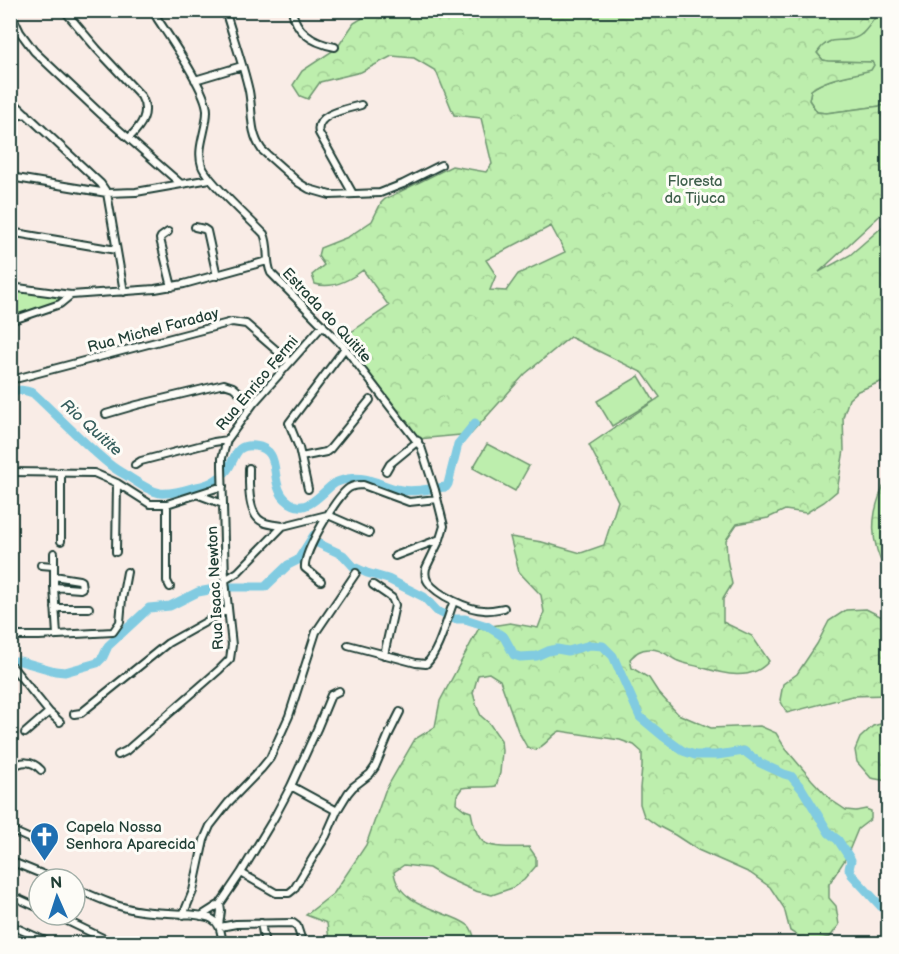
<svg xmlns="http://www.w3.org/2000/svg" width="899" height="954" font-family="'Balsamiq Sans',sans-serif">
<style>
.green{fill:#bdeead;stroke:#6e9670;stroke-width:1.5}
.forest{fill:url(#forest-crowns);stroke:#6e9670;stroke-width:1.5;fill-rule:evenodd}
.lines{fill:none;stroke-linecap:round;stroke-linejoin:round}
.river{stroke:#81cbe1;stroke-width:9}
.minor-casing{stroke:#1f3d34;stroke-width:10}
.minor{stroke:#fdfcf7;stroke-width:6}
.labels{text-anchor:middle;stroke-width:6;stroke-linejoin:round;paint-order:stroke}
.park-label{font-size:15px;fill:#3f604c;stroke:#fdfcf7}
.street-label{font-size:15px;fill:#1f3d34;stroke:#fdfcf7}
.poi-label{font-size:15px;fill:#1f3d34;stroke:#fdfcf7;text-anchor:start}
.water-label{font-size:16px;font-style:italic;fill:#38605f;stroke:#fdfcf7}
</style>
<defs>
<pattern id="forest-crowns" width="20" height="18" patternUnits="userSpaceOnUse" patternTransform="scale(1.5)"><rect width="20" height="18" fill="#bdeead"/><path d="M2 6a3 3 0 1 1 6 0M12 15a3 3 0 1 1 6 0" fill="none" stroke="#a2cd95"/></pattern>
</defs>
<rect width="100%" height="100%" fill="#f9ece6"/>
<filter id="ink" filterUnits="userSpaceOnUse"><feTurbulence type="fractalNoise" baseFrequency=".0167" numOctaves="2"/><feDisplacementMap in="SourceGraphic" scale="12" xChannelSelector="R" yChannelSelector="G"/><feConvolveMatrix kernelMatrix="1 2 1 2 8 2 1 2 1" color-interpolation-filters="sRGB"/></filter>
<g filter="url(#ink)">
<path class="green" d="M880,11H888V105L826,113L817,112L809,100L811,90C828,77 851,76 871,69L872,62L828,61L823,60L817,53L822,46L832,40L862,34Z
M10,290L56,297L60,300L58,304L11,320Z
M639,376L654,401L612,426L597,401Z
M487,444L529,466L515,491L473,468Z"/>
<path class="forest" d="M374,11H880C873,19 866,34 855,38C837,44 830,34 817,53L823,60L828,61L872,62L874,65L871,70C851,76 828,77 811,90L809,100L817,112L826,113L888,105V208L819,272L850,255L888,222V379L858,391L849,399L843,417L844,450L837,491L824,502L806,513L785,510L768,518L737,524L726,540L727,559L732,584L723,599V622L752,636L769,661C752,682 723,674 700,667C693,665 685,664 678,661C669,657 660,648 649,649C640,649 636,653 630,659L632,668L649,678L658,692L678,714L711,728L760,726L776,733L785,748L812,780L831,800L846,810L856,811L866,809L871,811V819L858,829L846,858L829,884V898L836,906L839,925L830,937L818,940H804L790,931L784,908L770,887L750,873L698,850L675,835L658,826L644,816L640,804V788L642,767V752L634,745L620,740L560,731C550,736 547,745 535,750L527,747L518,731L500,680L489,673L478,675L473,693L477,707L481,716L489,723L501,740L502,751L500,773L496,786C485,788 474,786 462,788L457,795L456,803L465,810L471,812C473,822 476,838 485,843C496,849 517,847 529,847L536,857V866L524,880L512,888L492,895L475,891L444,877L429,868L404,865L394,872C397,900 430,908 452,917C457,919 464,922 469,926C473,930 474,938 476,943H325L329,940L327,923L306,915L334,893L366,845L385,791L415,739L435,727L440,701L479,628L510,623L538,628L544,612L541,595L519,572L510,537L542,542L581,553L604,545L618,501L589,445L660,397L643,373L570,337L525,374L471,434L418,439L358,361L351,348L341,339L389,306L363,270C350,280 332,289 315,284L312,275L324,265L318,256L320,248L348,237L372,221L381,203L385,199L452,166L486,172L492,164L481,118L454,115L436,71L414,58L392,56L361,72L320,82L308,99L300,96L293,85L302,71L337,48L354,23ZM551,226L565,252L518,274L506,291L490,290L496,275L486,260Z
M888,477V570C881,564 880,559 877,550C869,524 876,500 888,477Z
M866,609L888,620V695L852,696L787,713L780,700L783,684L797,674L817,644L829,621L846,610Z
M888,722V781H887L871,778L857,762L855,750L860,738L873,726Z"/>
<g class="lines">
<path class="river" d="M10,392C19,389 25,390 33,393C58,416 82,442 109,464C116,470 124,474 132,479C141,485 150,491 160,493C171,494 182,491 192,488C201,486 209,485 217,479C220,477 225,473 227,470C236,458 235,443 255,446C288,450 263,491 294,505C309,512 324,490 335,483C339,481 344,480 348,479C368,475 382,487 401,490C415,493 432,488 446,487L448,484L458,444L475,423
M311,540L343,555L354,567L367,573L388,579L424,597L437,611L454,619H465L487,626L504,637L514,655L520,657L537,656L548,651L557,649L568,651L590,645L603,646L613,656L640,717L664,737L683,751L695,755H717L744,751L760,763L784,774L791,776L802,789L829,833L838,840L851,860L849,869L852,875L888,914
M14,661H20L55,671L65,672L97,663L103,657L108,646L149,608L170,606L198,592L220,588L232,587H265L288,565L298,560L314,535"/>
<defs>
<path id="minor" d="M64,10L97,49L141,96C151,113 141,126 129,138
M153,10L157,18C169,37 207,91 207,111C207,130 196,148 202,166C207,181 251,220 264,234C270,247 265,260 271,273L345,348L421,447L435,490L444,526L440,539L426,568C425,573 425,578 428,582C437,595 469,610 484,610C491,611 497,609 504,608
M225,10C233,37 243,64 249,91C253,112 249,132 262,150L299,183L309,189L330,195L380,193L403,184L441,165
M292,10C296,33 313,43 335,47
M10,11L20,32L34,51L102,115L181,184
M195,80L242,66
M10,99L101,184L107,193L124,292
M10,117L27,114
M10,177L107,193L136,192L210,179
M353,194L319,133C314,114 347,109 361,105
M195,227L204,229L207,231L217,276
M10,232L116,250
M168,232L161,237L160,239L172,287
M10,287L71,295L155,289L184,284L267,261
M10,321L60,304L71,295
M10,379L19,378L232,322L246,324L290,362
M106,414L137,405L224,384L233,387L253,404
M301,457L326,452L330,449L370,400
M135,465L141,461L214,442L227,440L253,404L323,325
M249,468C249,483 247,515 263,522C269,525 277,525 283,526
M386,471L390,464L418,441
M10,472L94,473L117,483L150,504H167L223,486
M61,472V541
M308,489L299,448L289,423L345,348
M199,495L223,504
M167,504V581L170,587
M328,515L369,533
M116,552L117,483
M54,553V587L57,635
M395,556L440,539
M41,565L53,566
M54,576L79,580L81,581L82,588L80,589L54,587
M225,580L238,572L283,526L327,515
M321,581L305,568C303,553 336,497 349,488C354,485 358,485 363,485L409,502L437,499
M373,585L392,598L395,605L384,655
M55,608H89
M10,636H39L113,632L120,622L122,599L127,572
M348,645L416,663L426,664C439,652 447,618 454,601
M10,664L49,712L60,722
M74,714L81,713L168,643L227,610
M25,733L49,712
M118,755L126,751L219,670L230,659L232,645L225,580L222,467V458L227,440
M10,776L11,769C21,760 32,760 41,770
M291,786L337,811
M10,830L37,842
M10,861L54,879
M241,873L276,893H289L294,889L326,836L337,811L348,793L353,787L370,774L375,767L389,734L400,712
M75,888C97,898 118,908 142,911C158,914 201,912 212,919C221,924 221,934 223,944
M10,895L39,908
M55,915L115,944
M183,915L193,891L204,840L210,826L228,803L261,769L270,758L289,716L316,632L356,573
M201,916L220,904L241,873L274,818L291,786L317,729L331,695L339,691
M261,923L265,944
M10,925L52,944
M219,925L221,911L220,904
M220,927L236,924L293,923L297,926L303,944"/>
</defs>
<use href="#minor" class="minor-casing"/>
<use href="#minor" class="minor"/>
</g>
</g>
<defs>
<symbol id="church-pin" viewBox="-11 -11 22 30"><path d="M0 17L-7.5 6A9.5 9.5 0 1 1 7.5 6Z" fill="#1f6fb2" stroke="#fdfcf7"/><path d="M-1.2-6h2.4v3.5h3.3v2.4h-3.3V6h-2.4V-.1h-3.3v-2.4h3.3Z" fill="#fff"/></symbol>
</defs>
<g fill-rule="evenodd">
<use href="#church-pin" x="28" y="820" width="33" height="45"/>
</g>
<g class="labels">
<g class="park-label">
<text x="695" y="186">Floresta<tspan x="695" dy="17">da Tijuca</tspan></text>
</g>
<g class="street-label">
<text transform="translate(327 315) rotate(47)" y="5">Estrada do Quitite</text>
<text transform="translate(153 330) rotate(-15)" y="5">Rua Michel Faraday</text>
<text transform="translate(257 383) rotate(-50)" y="5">Rua Enrico Fermi</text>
<text transform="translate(215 588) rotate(-93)" y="5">Rua Isaac Newton</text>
</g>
<g class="poi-label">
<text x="66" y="832">Capela Nossa<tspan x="66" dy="17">Senhora Aparecida</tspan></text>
</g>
<g class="water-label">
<text transform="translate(92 427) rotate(42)" y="6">Rio Quitite</text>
</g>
</g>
<rect width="899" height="954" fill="none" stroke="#fdfcf7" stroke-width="36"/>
<rect x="18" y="18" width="863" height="918" fill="none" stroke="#1f3d34" stroke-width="2" filter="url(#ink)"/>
<g transform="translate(57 897) rotate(357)"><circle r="28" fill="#fdfcf7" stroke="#a4b0a9" stroke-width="1.5"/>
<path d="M0-4.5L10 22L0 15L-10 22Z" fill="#1f6fb2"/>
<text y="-9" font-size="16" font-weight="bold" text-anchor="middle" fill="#1f3d34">N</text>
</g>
</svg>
